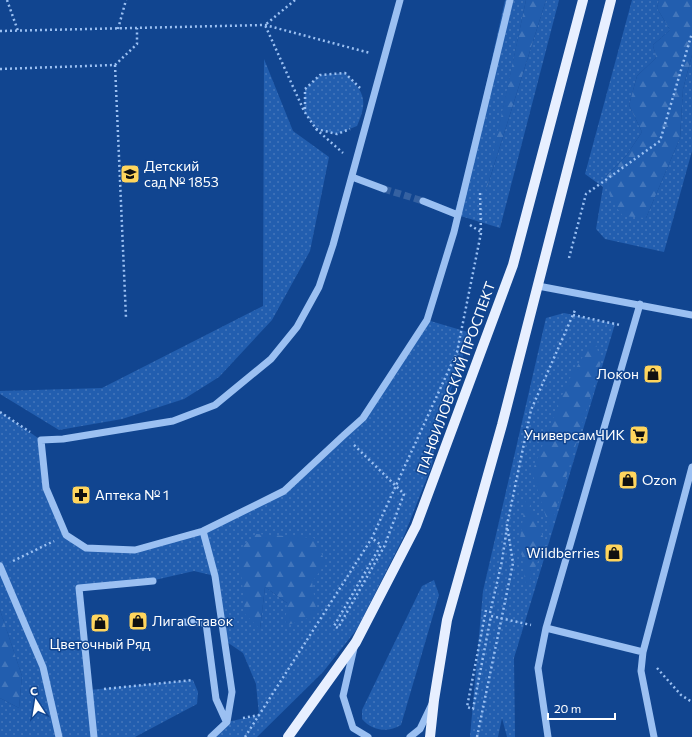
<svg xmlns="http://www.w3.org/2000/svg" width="692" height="737" font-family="Commissioner,sans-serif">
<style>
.grass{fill:url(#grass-dots);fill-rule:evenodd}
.forest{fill:url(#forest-firs)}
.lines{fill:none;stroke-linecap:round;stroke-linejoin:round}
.minor-tunnel{stroke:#3561a1;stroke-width:7;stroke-dasharray:7 3.5;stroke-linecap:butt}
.path{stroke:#9bc0f2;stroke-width:2.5;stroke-dasharray:2 3;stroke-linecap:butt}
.minor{stroke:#9bc0f2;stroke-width:7}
.major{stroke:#e7efff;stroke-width:10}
.labels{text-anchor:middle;stroke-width:3;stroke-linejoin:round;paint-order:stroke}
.poi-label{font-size:14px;fill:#fff;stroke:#114590;text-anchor:start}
.street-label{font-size:14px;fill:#fff;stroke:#114590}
</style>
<defs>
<pattern id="grass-dots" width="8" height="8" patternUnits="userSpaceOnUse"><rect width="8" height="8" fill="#225eaf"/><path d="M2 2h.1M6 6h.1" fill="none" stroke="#4376bb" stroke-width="1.8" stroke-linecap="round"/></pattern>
<pattern id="forest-firs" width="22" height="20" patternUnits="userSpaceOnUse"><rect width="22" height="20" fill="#225eaf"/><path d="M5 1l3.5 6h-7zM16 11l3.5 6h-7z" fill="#4376bb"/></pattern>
</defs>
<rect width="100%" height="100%" fill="#114590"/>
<path class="grass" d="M505,0H526L486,191L546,0H559L500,228L454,214L469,162Z
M632,0H659L657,8L670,30L653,45L656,58L637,76L629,105L642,132L626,156L606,176L646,218L680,138L683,89L692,55V151L664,252L605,239L596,229L603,187L585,174Z
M264,59L293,131L329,157L310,251L272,320L219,377L184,399L122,419L59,430L0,394V391L102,388L263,306Z
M345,73C365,93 368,100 357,126L337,134L316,129L304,111L305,89L320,75Z
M564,313L615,324L514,658L515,737H507L502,718L498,737H470L483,591L546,318Z
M427,320L471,333L438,427L432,465L404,536L357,629L323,672L257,737H211L227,722L259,715L256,684L243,653L224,640L215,576L194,571L146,582L79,588L89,690L193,680L198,692L197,704L135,737H0V698L19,708L22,676L0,610V412L41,440L46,488L66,535L86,548L135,550L203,531L284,491L362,416ZM256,534L316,615L287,603L265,587L260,629Z
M434,580L439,595L401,725C388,733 372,731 362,719V710L422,586Z"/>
<path class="forest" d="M526,0H546L484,197Z
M659,0H692V55L683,89L680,138L646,218L623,216L611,200L606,176L626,156L642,132L629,105L637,76L656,58L653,45L670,30L657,8Z
M594,338L601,362L550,530L532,472L567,383Z
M526,496L544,539L538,561L526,589L520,539Z
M256,534L314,538L326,563L312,582L317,615L285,626L287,603L265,587L260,629L245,614L239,550Z
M0,610L22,676L19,708L0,698Z"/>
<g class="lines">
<path class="minor-tunnel" d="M384,189L423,201"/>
<path class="path" d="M7,0L18,31
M295,0L265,25L304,111L316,129L343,153
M118,29L126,0
M0,31L265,25L370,53
M115,65L126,318
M0,69L115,65L137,44V28
M305,109V89L320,75L345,73L360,88
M316,129L337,134L350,129
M470,225L481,232
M569,258L586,194L660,141L692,33
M573,315L620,325
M0,412L30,432
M354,445L404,494L384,547L338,628L334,626L381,545L372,538
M13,561L54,541
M486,610L467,707L473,709L491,616L531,625
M490,613L502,561L507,527
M657,668L681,695L692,702
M104,689L193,680
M243,718L259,715
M245,737L372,538L457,352L481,233L480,192
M477,737L513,563L507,525L531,410L576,308"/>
<path class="minor" d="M400,0L333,245L319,287L297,327L271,359L215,405L173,421L63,439L41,440L46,488L66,535L86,548L135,550L203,531L284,491L344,435L363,418L427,320L454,232L510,0
M352,177L384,189
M423,201L458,215
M538,286L692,315
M203,531L215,576L232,692L227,722L211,737
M0,566L43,667L59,737
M181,622L206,623L216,699L226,721
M546,628L643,652
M354,648L343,696L353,728L368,737
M94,737L79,588L153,581
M410,737L420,729L432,704
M548,737L538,668L546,628L640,304
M654,737L641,671L643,652L692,467"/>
<path class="major" d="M288,737L356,642L416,526L513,265L583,0
M430,737L434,700L447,620L502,425L611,0"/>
</g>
<defs>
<symbol id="school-square" viewBox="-11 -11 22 22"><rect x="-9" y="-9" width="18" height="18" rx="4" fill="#ffd55d" stroke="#114590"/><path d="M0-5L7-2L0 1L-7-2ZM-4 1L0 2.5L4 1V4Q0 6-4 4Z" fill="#111"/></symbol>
<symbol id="shop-square" viewBox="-11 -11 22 22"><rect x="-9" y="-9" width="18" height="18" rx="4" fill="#ffd55d" stroke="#114590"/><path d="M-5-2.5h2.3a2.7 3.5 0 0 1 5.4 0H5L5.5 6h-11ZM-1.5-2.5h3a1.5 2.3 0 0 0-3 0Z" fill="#111"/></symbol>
<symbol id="supermarket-square" viewBox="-11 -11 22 22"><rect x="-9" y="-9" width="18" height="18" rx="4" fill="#ffd55d" stroke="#114590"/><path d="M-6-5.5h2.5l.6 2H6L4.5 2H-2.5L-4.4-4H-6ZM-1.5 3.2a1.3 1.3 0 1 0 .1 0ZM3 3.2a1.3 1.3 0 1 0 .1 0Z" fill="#111"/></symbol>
<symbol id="pharmacy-square" viewBox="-11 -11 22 22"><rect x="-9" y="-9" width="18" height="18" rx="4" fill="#ffd55d" stroke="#114590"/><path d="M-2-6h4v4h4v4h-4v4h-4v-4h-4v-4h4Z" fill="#111"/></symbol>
</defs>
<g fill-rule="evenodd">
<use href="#school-square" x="119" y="163" width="22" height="22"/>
<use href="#shop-square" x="642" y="363" width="22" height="22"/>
<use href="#supermarket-square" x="628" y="424" width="22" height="22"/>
<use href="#shop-square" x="617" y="469" width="22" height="22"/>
<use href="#pharmacy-square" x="70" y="484" width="22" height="22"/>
<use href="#shop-square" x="603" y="542" width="22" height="22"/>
<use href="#shop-square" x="127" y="610" width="22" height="22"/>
<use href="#shop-square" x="89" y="612" width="22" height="22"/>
</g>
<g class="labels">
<g class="poi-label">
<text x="144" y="171">Детский<tspan x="144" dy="16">сад № 1853</tspan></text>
<text x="639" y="379" text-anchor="end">Локон</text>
<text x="625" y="440" text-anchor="end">УниверсамЧИК</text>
<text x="642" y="485">Ozon</text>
<text x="95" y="500">Аптека № 1</text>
<text x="600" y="558" text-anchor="end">Wildberries</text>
<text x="152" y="626">Лига Ставок</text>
<text x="100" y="649" text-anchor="middle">Цветочный Ряд</text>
</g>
<g class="street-label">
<text transform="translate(456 378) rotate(-70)" y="5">ПАНФИЛОВСКИЙ ПРОСПЕКТ</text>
</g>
</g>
<g transform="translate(36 701) rotate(348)" stroke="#114590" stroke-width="3" paint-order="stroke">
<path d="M0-3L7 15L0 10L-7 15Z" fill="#ffffff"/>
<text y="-6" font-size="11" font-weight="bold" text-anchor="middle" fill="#ffffff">С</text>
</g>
<path d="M548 713v6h67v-6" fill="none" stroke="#ffffff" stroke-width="2"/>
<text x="554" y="713" font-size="12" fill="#ffffff" stroke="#114590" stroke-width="3" paint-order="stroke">20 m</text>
</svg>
